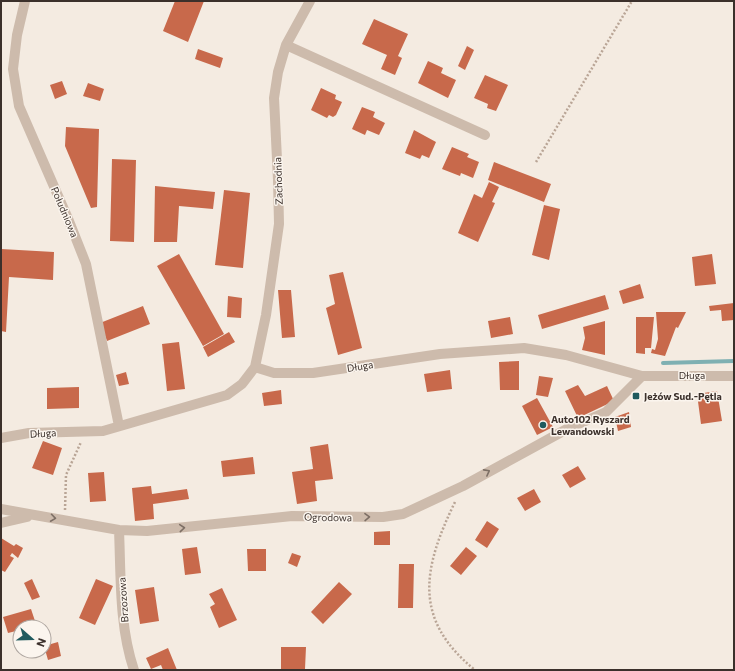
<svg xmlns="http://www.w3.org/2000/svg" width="735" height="671" font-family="Commissioner,sans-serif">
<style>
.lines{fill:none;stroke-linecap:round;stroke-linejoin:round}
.stream{stroke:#7fb0b2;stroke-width:4}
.building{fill:#c8694b}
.path{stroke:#b9a596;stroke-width:2.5;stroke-dasharray:2 2;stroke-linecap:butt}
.minor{stroke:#cdbbac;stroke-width:10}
.oneway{stroke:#7d6f65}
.poi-dot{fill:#1f5a5e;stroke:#fbf5ee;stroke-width:1.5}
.labels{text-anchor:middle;stroke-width:3;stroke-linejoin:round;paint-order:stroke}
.street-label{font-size:10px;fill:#3b302b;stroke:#fbf5ee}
.poi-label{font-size:10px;font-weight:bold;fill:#3b302b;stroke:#fbf5ee;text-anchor:start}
</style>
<rect width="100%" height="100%" fill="#f4ebe1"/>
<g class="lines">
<path class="stream" d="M663,363L734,361"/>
</g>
<path class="building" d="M175,1H204L188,42L163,31Z
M374,19L408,34L398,56L402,58L395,75L381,69L387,55L362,44Z
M467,46L474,50L465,70L458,66Z
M198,49L223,58L220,68L195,59Z
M428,61L443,68L441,73L456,80L448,98L418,83Z
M485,75L508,85L496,111L487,108L488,104L474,98Z
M62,81L67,94L55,99L50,85Z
M88,83L104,89L100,101L83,96Z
M321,88L336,95L335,99L342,102L336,115L333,117L329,115L327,118L311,110Z
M362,107L375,112L373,117L385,123L379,135L367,130L365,135L352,129Z
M66,127L99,129L97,207L91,208L65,146Z
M414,130L436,142L429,158L422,155L420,159L405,153Z
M452,147L469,154L467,157L479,162L473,178L461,173L460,176L442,169Z
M112,159L136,160L134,242L110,241Z
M494,162L551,184L544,202L488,180Z
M489,182L499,187L492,202L495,203L478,242L458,233L474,194L482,198Z
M155,186L215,192L213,209L179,206L177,242H154Z
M224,190L250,193L243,268L215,265Z
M544,205L560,209L549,260L532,255Z
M1,249L54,252L53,280L9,277L6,332L1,331Z
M179,254L224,334L203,346L157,266Z
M712,254L716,284L695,286L692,257Z
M343,272L362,348L338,355L326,308L335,304L329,275Z
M640,284L644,298L623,304L619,291Z
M278,290H291L295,337L282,338Z
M605,295L609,309L542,329L538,315Z
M228,296L242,298L241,318L227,317Z
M734,303V320L722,321L721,310L710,311L709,306Z
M143,306L150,324L107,341L100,323Z
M656,312H686L678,328L676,327L665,356L651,353L652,349L655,350L658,339Z
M510,317L513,334L491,338L488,321Z
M636,317H654L651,348H645V354L636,353Z
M605,321V355L582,350L585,338L583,327Z
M229,332L235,342L208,357L203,347Z
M179,342L185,389L167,391L162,344Z
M519,361V390H500L499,362Z
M450,370L452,389L427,392L424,374Z
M126,372L129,384L119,386L116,375Z
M539,376L553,378L548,397L536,395Z
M578,385L585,396L607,386L614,401L578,418L565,391Z
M79,387V408L47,409V388Z
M281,390L282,404L264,406L262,393Z
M717,391L722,421L701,424L697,394Z
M537,398L553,427L537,435L522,406Z
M629,412L631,427L618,431L615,417Z
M43,441L62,448L53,475L32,468Z
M328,444L333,479L315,481L317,501L297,504L292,472L313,469L310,447Z
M253,457L255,474L223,477L221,461Z
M578,466L586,479L570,488L562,475Z
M104,472L106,501L90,502L88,473Z
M151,486L152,494L187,489L189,499L153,504L154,519L135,521L132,488Z
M534,489L541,502L525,511L517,498Z
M487,521L499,529L487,548L475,540Z
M390,531V545H374V532Z
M1,538L14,546L16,544L23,548L18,558L12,553L10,556L14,558L5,572L1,570Z
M197,547L201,573L185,575L182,549Z
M466,547L477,556L461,575L450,566Z
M247,549H266V571H248Z
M292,553L301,556L297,567L288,563Z
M399,564H414L413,608H398Z
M32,579L40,597L32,600L24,583Z
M96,579L113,586L95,625L79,618Z
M339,582L352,594L323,624L311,612Z
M154,587L159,621L140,624L135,590Z
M222,588L237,620L219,628L210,607L215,604L209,594Z
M31,609L36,624L20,627V630L8,633L3,617Z
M58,642L61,656L48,660L44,646Z
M281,647H306L305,669H281Z
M168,648L177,670H163L161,665L151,669L146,658Z"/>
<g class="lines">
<path class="path" d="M536,162L632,1
M455,502C423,568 412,619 475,670
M65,510L66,475L81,442"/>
<path class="minor" d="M25,1L17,35L13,69L19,106L69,221L86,264L119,426
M286,45L485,135
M255,367L274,373H313L440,354L524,348L566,355L642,376H734
M1,438L29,433L103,431L227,395L242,384L255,367L266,315L279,224L278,180L274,98L278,72L286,45L310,1
M1,509L119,530L147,531L292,516L383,517L403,514L463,486L567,429L606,412L642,376
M1,523L27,517
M119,530C121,576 119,626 134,670"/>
</g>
<defs><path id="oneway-chevron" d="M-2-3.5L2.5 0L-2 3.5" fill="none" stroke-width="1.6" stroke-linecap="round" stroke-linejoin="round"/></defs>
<g class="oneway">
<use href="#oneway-chevron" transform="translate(487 472) rotate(-28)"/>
<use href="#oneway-chevron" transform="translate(367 517) rotate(-1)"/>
<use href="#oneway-chevron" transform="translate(53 518) rotate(8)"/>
<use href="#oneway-chevron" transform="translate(182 528) rotate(-5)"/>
</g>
<g class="poi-dot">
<rect x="632" y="392" width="8" height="8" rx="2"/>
<circle cx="543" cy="425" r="4"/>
</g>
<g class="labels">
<g class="street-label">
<text transform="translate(278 181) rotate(-92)" y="4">Zachodnia</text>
<text transform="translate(65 212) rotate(67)" y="4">Południowa</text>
<text transform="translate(360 366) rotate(-9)" y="4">Długa</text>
<text x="692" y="379">Długa</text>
<text transform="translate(43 433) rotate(-3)" y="4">Długa</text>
<text transform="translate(328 517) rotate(1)" y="4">Ogrodowa</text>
<text transform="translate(123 600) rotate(-94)" y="4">Brzozowa</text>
</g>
<g class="poi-label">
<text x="644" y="400">Jeżów Sud.-Pętla</text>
<text x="551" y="423">Auto102 Ryszard<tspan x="551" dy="12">Lewandowski</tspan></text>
</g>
</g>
<rect width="735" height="671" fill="none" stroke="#3b302b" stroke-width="4"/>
<g transform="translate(32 639) rotate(110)"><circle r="19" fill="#fbf5ee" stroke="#aea6a0"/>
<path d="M0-3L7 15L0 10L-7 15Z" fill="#1f5a5e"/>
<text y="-6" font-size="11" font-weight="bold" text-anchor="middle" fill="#3b302b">N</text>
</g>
</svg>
